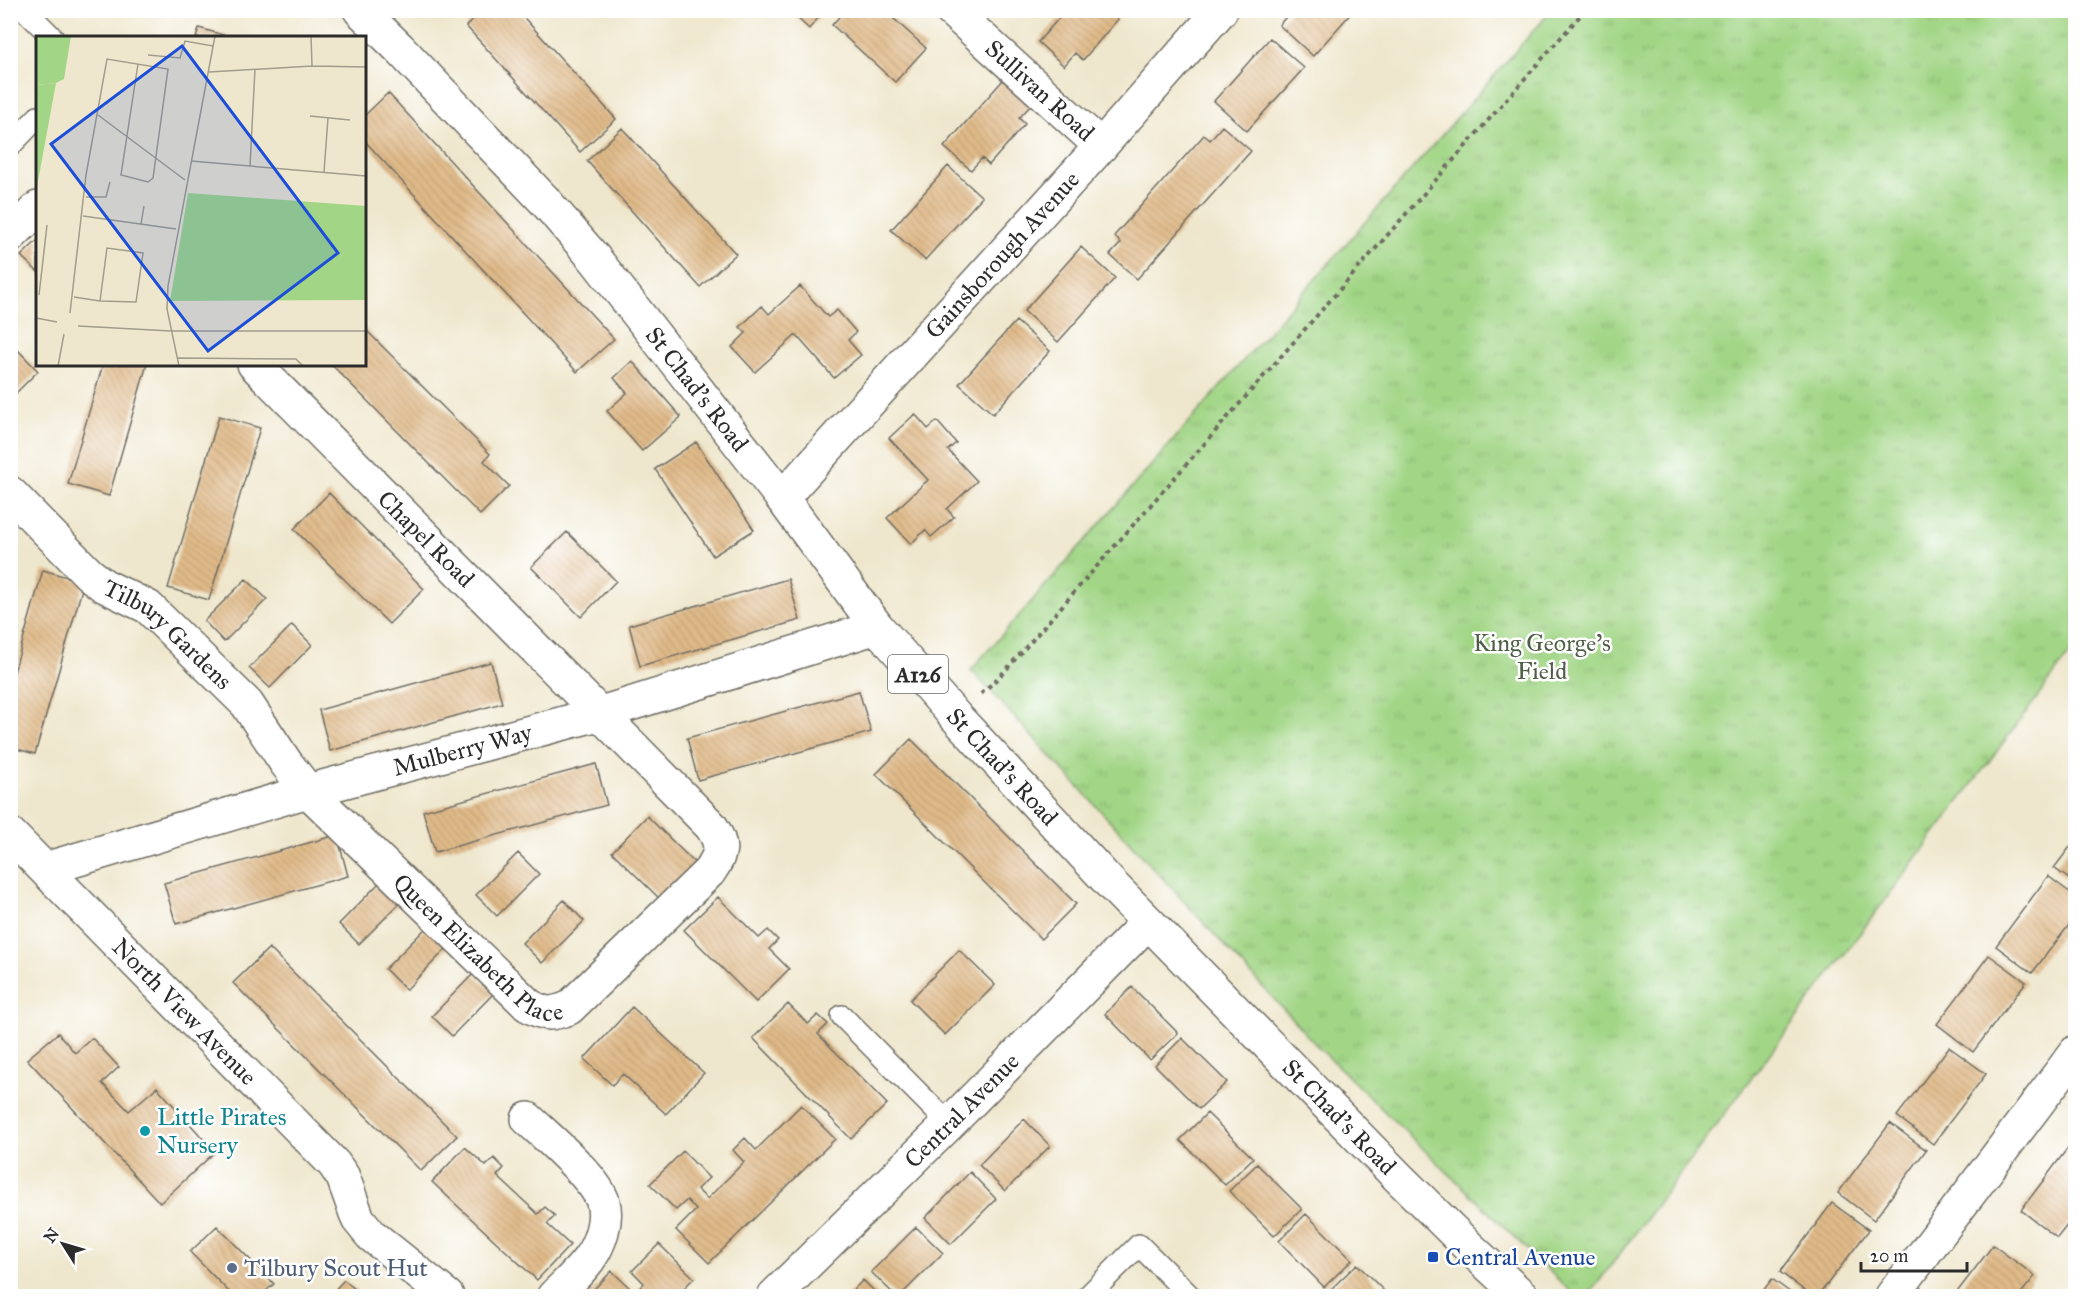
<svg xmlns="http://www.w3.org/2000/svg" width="2086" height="1307" font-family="'IM FELL Great Primer',serif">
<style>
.grass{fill:url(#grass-tufts);stroke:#668058;stroke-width:1.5}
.building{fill:url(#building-back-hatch)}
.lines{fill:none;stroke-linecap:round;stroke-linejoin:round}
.service-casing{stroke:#706d64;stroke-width:24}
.minor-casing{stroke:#706d64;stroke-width:36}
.primary-casing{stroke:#706d64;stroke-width:36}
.path{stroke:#706d64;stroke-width:4;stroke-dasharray:4.5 4.5;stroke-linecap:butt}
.service{stroke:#fff;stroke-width:21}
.minor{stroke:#fff;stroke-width:33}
.primary{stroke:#fff;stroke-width:33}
.culture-dot{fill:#0f9aa8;stroke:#fff;stroke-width:2}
.transit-dot{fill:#1a4fb4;stroke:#fff;stroke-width:2}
.service-dot{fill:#5c6f8a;stroke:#fff;stroke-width:2}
.labels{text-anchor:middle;stroke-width:5;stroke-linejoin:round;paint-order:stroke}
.shield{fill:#fff;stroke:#6b6b6b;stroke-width:1.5}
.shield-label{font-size:22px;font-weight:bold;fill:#2b2b2b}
.street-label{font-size:24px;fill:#2b2b2b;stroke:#fff}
.park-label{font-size:24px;fill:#4f5e46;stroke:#fff}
.culture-label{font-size:24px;fill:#0d838f;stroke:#fff;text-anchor:start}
.transit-label{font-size:24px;fill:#164399;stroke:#fff;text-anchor:start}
.service-label{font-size:24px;fill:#4e5e75;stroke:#fff;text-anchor:start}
.inset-road{fill:none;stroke:#a19c8c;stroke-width:1.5}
.view{fill:#1d4ed8;fill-opacity:0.15;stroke:#1d4ed8;stroke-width:3}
.inset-edge{fill:none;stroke:#2b2b2b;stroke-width:3}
</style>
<defs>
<pattern id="grass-tufts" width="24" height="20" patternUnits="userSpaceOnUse" patternTransform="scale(1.5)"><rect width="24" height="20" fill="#a2d686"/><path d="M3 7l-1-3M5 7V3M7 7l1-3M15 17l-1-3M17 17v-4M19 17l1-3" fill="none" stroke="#8cb874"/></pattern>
<pattern id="building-back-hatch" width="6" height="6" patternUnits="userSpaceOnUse" patternTransform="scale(1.5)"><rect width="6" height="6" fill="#e0ba89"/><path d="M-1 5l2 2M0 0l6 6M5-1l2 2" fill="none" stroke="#c0a076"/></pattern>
</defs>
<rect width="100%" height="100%" fill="#fff"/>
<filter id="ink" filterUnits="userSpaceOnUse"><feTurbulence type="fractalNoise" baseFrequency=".0167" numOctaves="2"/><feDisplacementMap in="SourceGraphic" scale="12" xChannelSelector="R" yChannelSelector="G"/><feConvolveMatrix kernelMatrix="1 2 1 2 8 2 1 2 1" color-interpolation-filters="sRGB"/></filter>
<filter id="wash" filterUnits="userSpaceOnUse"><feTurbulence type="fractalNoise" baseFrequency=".008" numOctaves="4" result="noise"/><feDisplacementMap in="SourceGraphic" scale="24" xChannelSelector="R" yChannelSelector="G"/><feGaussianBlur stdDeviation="1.35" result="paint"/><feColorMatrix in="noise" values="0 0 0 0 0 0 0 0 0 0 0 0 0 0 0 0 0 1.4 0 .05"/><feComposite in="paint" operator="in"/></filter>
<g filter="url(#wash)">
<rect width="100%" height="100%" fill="#efe7cd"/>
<path class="grass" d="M1551,11H2076L2075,647L1588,1296H1575L1317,1046L971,670Z"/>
<g id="blocks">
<path class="building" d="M483,10H517L616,119L580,152L466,26Z
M789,10H825L809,29Z
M845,10H884L926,48L895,82L832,25Z
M1066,10H1115L1112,14L1118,19L1083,60L1075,53L1064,66L1038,42Z
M1292,10H1354L1313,56L1279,25Z
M199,28L230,37V38H196Z
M1270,38L1304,68L1247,131L1214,101Z
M1003,80L1031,105L1019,118L1025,124L989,165L982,158L971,170L944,147Z
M388,93L614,339L577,372L364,140V116Z
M1222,126L1251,151L1137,279L1110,255L1121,243L1114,236L1204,135L1210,140Z
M622,128L736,254L700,287L587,161Z
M948,166L982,197L925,260L891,230Z
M38,240V272L21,256Z
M1081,247L1115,278L1058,342L1024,311Z
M800,286L828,317L837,310L856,332L848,340L861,355L834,378L796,335L755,372L732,347L746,333L740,327L762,306L769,314Z
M1016,321L1050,351L993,414L959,384Z
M364,328L490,454L484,461L509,486L480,515L331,364H364Z
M18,350L38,371L10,399V358Z
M632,361L681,417L642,451L607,411L627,393L614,378Z
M103,364H147L109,496L68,484Z
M915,414L928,429L937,421L956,443L948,450L977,481L947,509L954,517L931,537L925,530L911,544L887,518L928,480L889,438Z
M219,416L260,428L209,600L168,588Z
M696,442L754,530L713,556L655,469Z
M329,493L424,589L389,624L294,529Z
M567,532L616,581L581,617L531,567Z
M43,570L84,582L35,754L10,747V686Z
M246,579L267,599L224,642L204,621Z
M788,579L800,620L640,666L629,625Z
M292,625L312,645L270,688L249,668Z
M491,662L502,703L330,751L319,710Z
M859,691L871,732L698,780L687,738Z
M911,739L1076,904L1041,939L876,774Z
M596,764L607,805L435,852L423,811Z
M647,816L697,865L662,901L612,852Z
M337,835L348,876L176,924L164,883Z
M2076,839V884L2054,868Z
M518,853L539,874L497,916L476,895Z
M2048,876L2076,897V916L2032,973L1996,946Z
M381,881L402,901L359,944L339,924Z
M718,897L759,938L768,930L778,940L769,949L789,969L756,1002L684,930Z
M564,900L584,921L542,963L522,943Z
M427,927L448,947L406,990L385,969Z
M269,948L457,1136L421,1171L233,983Z
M959,950L995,985L945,1035L910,1000Z
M1989,955L2026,982L1973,1052L1937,1024Z
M474,973L494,993L452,1036L432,1016Z
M1132,987L1178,1033L1150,1060L1105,1014Z
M788,1004L808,1024L818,1015L828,1024L818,1034L887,1104L851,1139L753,1038Z
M632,1007L704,1073L666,1114L623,1074L612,1085L584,1059Z
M58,1033L75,1053L92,1038L119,1067L102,1083L129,1111L157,1087L215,1152L160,1203L27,1059Z
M1182,1038L1227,1082L1199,1109L1155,1065Z
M1949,1047L1986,1074L1933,1144L1897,1116Z
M801,1105L835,1139L709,1263L676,1230L696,1210L687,1200L676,1210L650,1184L683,1151L709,1178L697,1189L707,1199L744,1162L733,1150L745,1138L756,1150Z
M1207,1113L1253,1158L1225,1185L1180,1140Z
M1024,1119L1050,1146L1005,1191L979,1165Z
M1890,1123L1926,1150L1874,1220L1838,1193Z
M2073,1141L2076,1143V1214L2057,1238L2021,1210Z
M465,1147L486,1166L494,1158L504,1168L497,1176L538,1214L545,1207L555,1216L547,1224L570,1245L537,1280L432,1182Z
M1257,1164L1302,1209L1274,1236L1229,1191Z
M970,1172L996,1199L951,1244L925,1218Z
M1832,1203L1869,1230L1818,1296H1812L1780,1272Z
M1306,1214L1352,1260L1324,1287L1279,1241Z
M217,1226L274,1284L260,1296H233L190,1252Z
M916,1227L943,1253L900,1296H896L871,1272Z
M659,1244L694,1278L676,1296H656L654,1294L651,1296H587L612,1271L635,1293L644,1283L632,1271Z
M1993,1245L2035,1276L2019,1296H1954Z
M1357,1264L1389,1296H1335L1329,1291Z
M1772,1279L1795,1296H1759Z
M344,1280L363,1296H329Z
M863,1280L879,1296H847Z"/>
</g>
</g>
<g filter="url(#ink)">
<use href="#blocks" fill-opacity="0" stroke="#706d64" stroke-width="1.5"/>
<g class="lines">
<defs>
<path id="service" d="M25,10L53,38
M10,146L38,117
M842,1016L949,1124
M1088,1296L1139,1245L1190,1296"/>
<g id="minor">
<path id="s1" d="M951,10L1101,146"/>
<path d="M10,236L38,208"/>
<path id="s2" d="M10,493L89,574L103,585L148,607L247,704L286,763L308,791L528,1005C545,1015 551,1015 569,1008L709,872C722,854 724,845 711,826L254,364"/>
<path id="s3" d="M782,498L1101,146L1221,10"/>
<path id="s4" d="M10,834L334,1164L343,1177L358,1219L371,1235L447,1296"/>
<path id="s5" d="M45,869L308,791L598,714L877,627"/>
<path d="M528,1119C547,1137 596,1178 603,1202C608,1220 600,1244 589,1259C579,1273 566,1284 554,1296"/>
<path id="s6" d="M774,1296L949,1124L1148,922"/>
<path d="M1892,1296L2076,1052"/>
</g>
<g id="primary">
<path id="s7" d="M360,10L399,48L545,201L595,259L782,498L877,627L956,717L1112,885L1398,1177L1472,1250L1522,1296"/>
</g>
</defs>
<use href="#service" class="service-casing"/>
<use href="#minor" class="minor-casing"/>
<use href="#primary" class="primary-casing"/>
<path class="path" d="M981,694L1005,671L1585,10"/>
<use href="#service" class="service"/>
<use href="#minor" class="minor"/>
<use href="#primary" class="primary"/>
</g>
</g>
<circle class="culture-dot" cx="145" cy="1131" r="6"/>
<rect class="transit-dot" x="1427" y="1251" width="12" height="12" rx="3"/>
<circle class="service-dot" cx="232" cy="1268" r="6"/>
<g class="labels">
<rect class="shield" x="888" y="655" width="60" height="38" rx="4.5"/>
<g class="shield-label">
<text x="918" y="682">A126</text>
</g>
<g class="street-label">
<text dy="8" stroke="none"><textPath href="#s1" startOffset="120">Sullivan Road</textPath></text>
<text dy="8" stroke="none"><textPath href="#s3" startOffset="328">Gainsborough Avenue</textPath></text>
<text dy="8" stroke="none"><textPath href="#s7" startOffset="508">St Chad's Road</textPath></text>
<text transform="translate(426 539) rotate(45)" y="8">Chapel Road</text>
<text dy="8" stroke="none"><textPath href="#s2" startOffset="213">Tilbury Gardens</textPath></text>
<text dy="8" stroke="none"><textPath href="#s5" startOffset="434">Mulberry Way</textPath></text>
<text dy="8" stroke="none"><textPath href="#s7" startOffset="994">St Chad's Road</textPath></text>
<text dy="8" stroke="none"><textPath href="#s2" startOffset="660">Queen Elizabeth Place</textPath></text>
<text dy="8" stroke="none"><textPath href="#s4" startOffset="249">North View Avenue</textPath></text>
<text dy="8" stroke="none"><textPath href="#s6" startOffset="264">Central Avenue</textPath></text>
<text dy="8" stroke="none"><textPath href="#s7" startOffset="1480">St Chad's Road</textPath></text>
</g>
<g class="park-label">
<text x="1542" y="651">King George's<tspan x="1542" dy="28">Field</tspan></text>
</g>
<g class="culture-label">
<text x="157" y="1125">Little Pirates<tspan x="157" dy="28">Nursery</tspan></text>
</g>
<g class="transit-label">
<text x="1445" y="1265">Central Avenue</text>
</g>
<g class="service-label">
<text x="244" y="1276">Tilbury Scout Hut</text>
</g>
</g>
<g transform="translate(36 36)">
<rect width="330" height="330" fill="#efe7cd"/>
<path d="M0,0H35L28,43L20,47L0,49ZM152,157L330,170V264L134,265Z" fill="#a2d686"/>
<path d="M20,47L0,156V49Z" fill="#a2d686"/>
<path class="inset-road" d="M275,0L276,30M112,19L144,22L149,5L177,10M173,36L276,30L330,31M62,79L149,144M274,80L314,84M155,125L330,140M214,130L219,33M288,136L292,82M50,161H70L74,146M47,180L140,193M105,188L108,170M3,259L11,189M38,261L64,265L100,266L107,217L71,212L64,265M34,277L50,139L71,23L132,33L117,142L112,146L85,139L102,28M0,282L21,286M42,290L135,295H330M142,322L260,323L267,330M22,330L28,298M143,330L131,273L132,250L179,0"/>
<path class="view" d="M146,10L302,217L172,315L15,108Z"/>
<rect width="330" height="330" class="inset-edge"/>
</g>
<rect width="2086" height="1307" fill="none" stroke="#fff" stroke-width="36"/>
<g transform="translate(63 1244) rotate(307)" stroke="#ffffff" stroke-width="4.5" paint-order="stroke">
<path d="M0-4.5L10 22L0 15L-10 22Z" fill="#2b2b2b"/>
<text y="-9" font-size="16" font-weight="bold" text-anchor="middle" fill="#2b2b2b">N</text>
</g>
<path d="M1861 1262v9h106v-9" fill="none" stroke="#2b2b2b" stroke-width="3"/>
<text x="1870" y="1262" font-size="18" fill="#2b2b2b" stroke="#ffffff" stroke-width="4.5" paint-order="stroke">20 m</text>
</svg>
